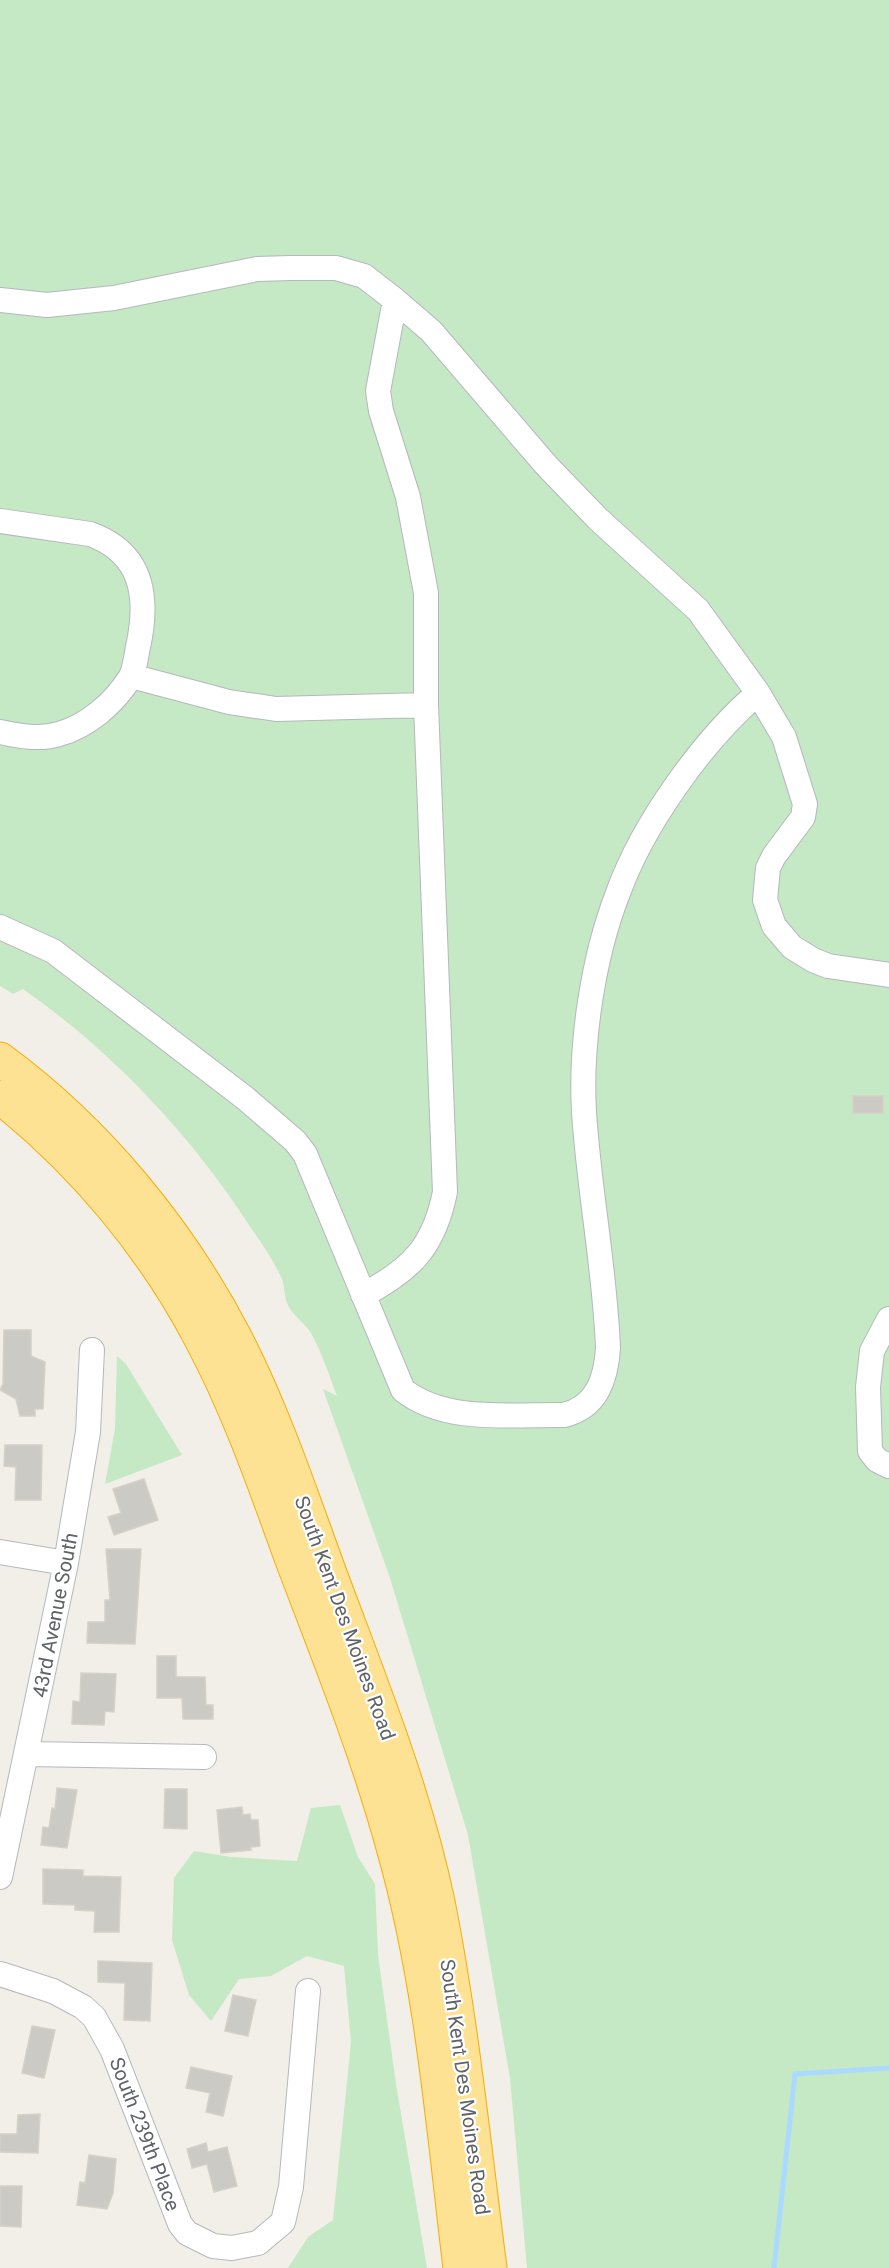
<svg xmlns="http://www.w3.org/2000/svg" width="889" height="2268" font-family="Roboto,sans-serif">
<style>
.green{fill:#c5e8c5}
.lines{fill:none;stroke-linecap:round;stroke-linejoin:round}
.stream{stroke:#aadaff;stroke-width:5}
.building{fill:#cccac5;stroke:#d6d1c6;stroke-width:1.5}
.minor-casing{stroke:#b5b8bc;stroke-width:26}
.highway-casing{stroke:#f9ab00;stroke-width:35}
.minor{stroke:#fff;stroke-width:24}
.highway{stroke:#fde293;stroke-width:33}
.labels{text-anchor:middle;stroke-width:4.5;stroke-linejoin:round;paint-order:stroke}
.street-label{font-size:20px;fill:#5f6368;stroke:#fff}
</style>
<rect width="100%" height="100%" fill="#f1efe8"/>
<path class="green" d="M0,0H889V2268H527L510,2078L468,1835L390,1578L323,1389L337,1396C329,1375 322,1353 311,1333C305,1323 293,1316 288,1305C284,1297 285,1287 282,1279C274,1261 262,1244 251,1228C192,1136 113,1052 23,989L13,994L0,986Z
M117,1356L126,1364L182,1455L105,1484L115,1429Z
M340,1805L358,1857L375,1884L378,1955L396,2084L427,2268H288L308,2237L333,2220L351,2042L344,1966L307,1956L271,1976L239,1979L211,2021L189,1995L172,1940L174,1878L194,1851L231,1857L297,1861L311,1808Z"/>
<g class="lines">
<path class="stream" d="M774,2268L795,2074L889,2068"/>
</g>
<path class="building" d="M853,1096H883V1113H853Z
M4,1330H31V1356L45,1362L43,1409H35V1416H20L16,1399L0,1390L3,1384Z
M5,1445H42L41,1500H15L16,1467L4,1466Z
M144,1479L158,1520L114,1535L108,1517L121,1513L113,1489Z
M106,1549H141L135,1644L87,1643L88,1622H105V1600H110Z
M157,1656H176V1677H205L206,1705H213V1719H183L182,1698H157Z
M81,1673L116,1674L114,1712L105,1711L104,1725L72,1724L73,1701L80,1702Z
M57,1788L77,1790L67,1848L41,1845L43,1827L49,1828L52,1808L55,1809Z
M165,1789H187V1829L164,1828Z
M242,1807L243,1815L250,1814L251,1820H258L260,1846L251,1847V1850L221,1853L217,1810Z
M43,1869L83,1870V1876L121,1877L119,1932H94L95,1911L75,1910V1905L43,1904Z
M98,1961L152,1963L150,2021L124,2020L125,1983L98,1982Z
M233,1995L256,2000L248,2036L225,2031Z
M32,2026L55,2030L44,2078L22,2073Z
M191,2067L232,2076L223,2116L206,2112L210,2093L186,2088Z
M40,2114L38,2153L0,2152V2134H17L18,2115Z
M206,2143L208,2152L227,2147L237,2186L214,2192L207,2164L192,2168L187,2149Z
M89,2155L116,2159L113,2193L107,2209L77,2205L80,2182L85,2183Z
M0,2186H22L21,2227L0,2226Z"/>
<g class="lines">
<defs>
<path id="minor" d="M0,300L47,305L114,298L257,269L291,268H336L364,276L395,300L431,331L546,465L598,519L698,610L758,693L784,737L805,804L803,817L774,856L768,868L765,900L774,926L792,947L813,960L828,966L889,975
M0,521L90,534C143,553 149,597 138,647C136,656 135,670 130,678C114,703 88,726 59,734C40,740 19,736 0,732
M131,676L229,702L276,709L426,705
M0,927L53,951L245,1098L295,1141L305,1154L403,1390C446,1424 513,1414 564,1415C597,1407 606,1379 608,1348C605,1269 589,1191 584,1112C580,1044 593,957 618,893C643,824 703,740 758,693
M363,1295C411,1270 434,1247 445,1192L426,705V593L408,497L381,411L378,391L395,300
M889,1319L872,1351L868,1387L870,1451L877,1460L889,1466
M0,1552L66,1563
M28,1754L204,1757
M0,1877L66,1563L88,1432L92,1350
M0,1974L53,1991L83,2007L94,2017L112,2049L180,2224L187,2233L213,2246L232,2248L258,2243L283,2222L291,2187L308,1991"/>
<path id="highway" d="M0,1059C98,1131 180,1231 236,1339C278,1421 306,1510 338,1595C376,1696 416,1797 438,1902C462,2023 474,2146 490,2268
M0,1097C82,1162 153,1247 201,1339C239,1410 265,1486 292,1560C328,1655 366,1749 393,1847C432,1983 443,2128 460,2268"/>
</defs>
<use href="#minor" class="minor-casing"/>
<use href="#highway" class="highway-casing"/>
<use href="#minor" class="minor"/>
<use href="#highway" class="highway"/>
</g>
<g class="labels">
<g class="street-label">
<text transform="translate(55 1615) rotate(-79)" y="7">43rd Avenue South</text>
<text transform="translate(345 1618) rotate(70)" y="7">South Kent Des Moines Road</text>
<text transform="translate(465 2087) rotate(82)" y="7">South Kent Des Moines Road</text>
<text transform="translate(145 2134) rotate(69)" y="7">South 239th Place</text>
</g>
</g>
</svg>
